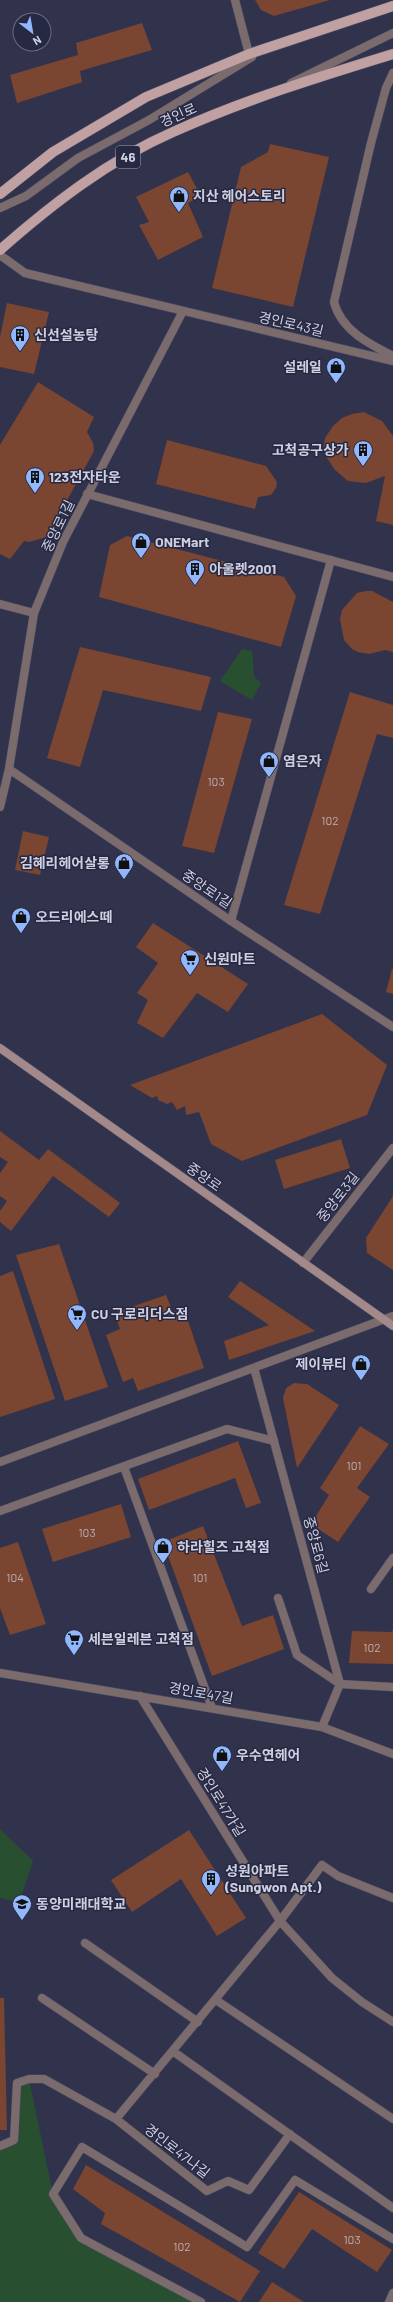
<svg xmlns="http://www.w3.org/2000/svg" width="393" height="2302" font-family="Barlow,'Noto Sans KR',sans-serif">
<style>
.green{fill:#284f2f}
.building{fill:#7a4531}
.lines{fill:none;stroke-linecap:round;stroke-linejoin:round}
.lane-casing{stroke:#4d4f68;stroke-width:9}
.street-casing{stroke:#4d4f68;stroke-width:9}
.secondary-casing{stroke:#4d4f68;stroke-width:9}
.primary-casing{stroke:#4d4f68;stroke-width:11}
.lane{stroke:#7c6b6c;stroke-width:8}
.street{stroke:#7c6b6c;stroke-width:8}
.secondary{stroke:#a3898a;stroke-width:8}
.primary{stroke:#c1a0a2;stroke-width:10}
.labels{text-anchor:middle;stroke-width:3;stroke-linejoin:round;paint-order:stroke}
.number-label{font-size:12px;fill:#b9adb5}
.shield{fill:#272842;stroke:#9c9eb1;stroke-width:1}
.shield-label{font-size:13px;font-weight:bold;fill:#ced0e1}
.street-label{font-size:14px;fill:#ced0e1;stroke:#272842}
.poi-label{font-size:14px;font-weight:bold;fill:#ced0e1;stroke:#272842;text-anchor:start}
</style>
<rect width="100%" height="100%" fill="#31334d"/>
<path class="green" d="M242,649L252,651L254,676L261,683L252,700L220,681Z
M0,1829L33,1861L19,1903L0,1898Z
M29,2079L53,2194L81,2238L201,2302H0V2146L14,2140L17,2083Z"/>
<path class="building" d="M255,0H330L274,16L261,10Z
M142,23L152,50L80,71L82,82L17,103L10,75L78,55L76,43Z
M270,144L329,157L293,307L212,288L241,167L268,152Z
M188,172L201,196L188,203L203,237L158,260L139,225L149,222L136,197Z
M7,303L49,312L34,374L0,367V337Z
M38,382L94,417L87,432L93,443L94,451L47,537L29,542L24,541L10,559L0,554V445Z
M364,412L382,421L393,436V525L376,521L385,476L366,483L348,481L335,470L327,458L324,446L325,438L333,426L342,418L352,414Z
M167,440L266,466L277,482L276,488L271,495L258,497L255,509L156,484Z
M127,536L284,577L296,596L281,647L99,597L110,545Z
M366,591H372L393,602V652L385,650L369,654L358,652L352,649L344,640L340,619L342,610L357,593Z
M80,647L211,677L201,711L103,690L80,767L47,758Z
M350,692L393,705V738L377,734L320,914L284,905Z
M218,712L252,719L214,853L182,846Z
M23,831L49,837L40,875L15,870Z
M153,923L248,984L228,1012L197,993L163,1038L137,1023L148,1000L137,993L158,963L136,947Z
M392,969H393V994L386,992Z
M322,1014L387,1065L367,1115L242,1161L211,1144L199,1112L186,1115L185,1106L177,1110L172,1102L167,1104L158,1100L157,1096L152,1098L130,1085Z
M0,1131L39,1160L48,1149L120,1203L109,1217L53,1176L11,1231L0,1222V1211L7,1201L0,1196V1173L8,1162L0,1157Z
M341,1139L350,1168L284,1189L275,1160Z
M393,1196V1270L367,1253L366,1238Z
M59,1244L108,1387L65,1401L16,1255Z
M13,1271L55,1399L0,1417V1276Z
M240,1281L315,1331L229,1360L224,1341L269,1325L228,1297Z
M166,1295L173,1312L184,1309L204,1368L138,1391L133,1378L123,1382L106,1335L120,1329L114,1313Z
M294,1383L307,1384L339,1405L297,1468L283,1398L286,1388Z
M360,1426L389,1444L357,1488L370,1497L338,1542L311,1524L329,1495L320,1488Z
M238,1441L261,1503L246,1508L235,1478L149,1510L138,1479Z
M121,1504L131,1537L53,1562L42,1529Z
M203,1526L242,1626L273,1615L284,1649L212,1676L163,1542Z
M18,1542L46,1624L10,1635L0,1608V1548Z
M393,1630V1664L349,1663L352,1631L392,1632Z
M189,1830L246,1918L217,1936L181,1879L132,1912L111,1880Z
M0,1998H4L7,2130H0Z
M86,2165L260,2271L240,2302L101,2224L105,2213L73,2189Z
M299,2192L392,2250L377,2272L312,2229L284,2269L258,2253Z
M272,2282L304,2302H259Z"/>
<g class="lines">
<defs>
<path id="lane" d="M291,83L393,33
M0,208L26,196L78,158L149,120L252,57
M231,921L331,560
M124,1467L212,1708
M0,1511L227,1429L274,1441
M278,1598L297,1655L340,1684
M201,2302L81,2238L53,2194L82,2147L247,2247L295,2180L393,2239
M389,2302L393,2293"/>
<path id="street" d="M235,0L249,54
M393,73L386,88L371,143L334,302C341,330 369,344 393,356
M0,255L25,273L393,361
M87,494L393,577
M0,604L34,613
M9,769L231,921L393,1027
M0,807L9,769L34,613L63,542L183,311
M303,1263L393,1148
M254,1368L340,1684L322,1727
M0,1462L393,1316
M371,1589L393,1558
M0,1673L322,1727L393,1754
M340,1684L393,1687
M140,1696L280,1921L332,1978L362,2002L393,2022
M85,1943L198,2022
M42,1998L155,2074
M216,2000L393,2119
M174,2052L393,2208
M116,2119L280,1921L322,1865L338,1876L393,1898
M0,2146L14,2140L17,2083L29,2079H44L116,2119L207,2191L228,2181L249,2190L290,2134"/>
<path id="secondary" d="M0,1048L393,1326"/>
<path id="primary" d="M0,194L53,152L146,97L249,54L393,6
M0,250C52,204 109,160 173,132C244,100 318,77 393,54"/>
</defs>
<use href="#lane" class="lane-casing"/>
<use href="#street" class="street-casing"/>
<use href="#secondary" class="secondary-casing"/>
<use href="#primary" class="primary-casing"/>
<use href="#lane" class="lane"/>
<use href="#street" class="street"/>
<use href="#secondary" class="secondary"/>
<use href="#primary" class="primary"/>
</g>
<defs>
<symbol id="shop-pin" viewBox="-11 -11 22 30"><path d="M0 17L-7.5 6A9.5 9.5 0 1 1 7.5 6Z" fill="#91b8fd" stroke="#272842"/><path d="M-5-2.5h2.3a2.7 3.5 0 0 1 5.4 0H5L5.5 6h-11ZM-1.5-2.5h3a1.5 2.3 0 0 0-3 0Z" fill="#111"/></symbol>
<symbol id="building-pin" viewBox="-11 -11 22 30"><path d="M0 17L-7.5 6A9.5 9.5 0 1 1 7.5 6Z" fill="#91b8fd" stroke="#272842"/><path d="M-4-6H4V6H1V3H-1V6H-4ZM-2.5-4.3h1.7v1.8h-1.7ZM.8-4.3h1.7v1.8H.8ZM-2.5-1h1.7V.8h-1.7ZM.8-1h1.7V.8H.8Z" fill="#111"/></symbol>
<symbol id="supermarket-pin" viewBox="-11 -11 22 30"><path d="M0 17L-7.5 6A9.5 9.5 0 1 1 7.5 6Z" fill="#91b8fd" stroke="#272842"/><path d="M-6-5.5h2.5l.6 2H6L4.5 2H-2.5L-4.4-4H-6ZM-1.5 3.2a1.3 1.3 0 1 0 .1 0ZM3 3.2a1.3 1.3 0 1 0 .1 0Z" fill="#111"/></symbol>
<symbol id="university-pin" viewBox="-11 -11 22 30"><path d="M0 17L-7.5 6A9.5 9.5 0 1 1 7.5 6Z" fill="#91b8fd" stroke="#272842"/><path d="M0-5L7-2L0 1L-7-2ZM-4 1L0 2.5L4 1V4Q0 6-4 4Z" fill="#111"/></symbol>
</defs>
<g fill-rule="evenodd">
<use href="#shop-pin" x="168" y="185" width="22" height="30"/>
<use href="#building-pin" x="9" y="324" width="22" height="30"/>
<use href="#shop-pin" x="325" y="356" width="22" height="30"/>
<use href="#building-pin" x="352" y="439" width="22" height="30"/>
<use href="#building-pin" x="24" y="466" width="22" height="30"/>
<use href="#shop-pin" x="130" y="531" width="22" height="30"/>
<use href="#building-pin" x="184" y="558" width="22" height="30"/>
<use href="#shop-pin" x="258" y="750" width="22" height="30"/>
<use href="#shop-pin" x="113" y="852" width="22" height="30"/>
<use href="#shop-pin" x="10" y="906" width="22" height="30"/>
<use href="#supermarket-pin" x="179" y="948" width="22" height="30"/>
<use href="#supermarket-pin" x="66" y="1303" width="22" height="30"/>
<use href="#shop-pin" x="350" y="1353" width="22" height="30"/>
<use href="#shop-pin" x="152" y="1536" width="22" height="30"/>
<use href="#supermarket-pin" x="63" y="1628" width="22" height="30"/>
<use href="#shop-pin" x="211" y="1744" width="22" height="30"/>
<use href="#building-pin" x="200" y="1868" width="22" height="30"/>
<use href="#university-pin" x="11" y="1893" width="22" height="30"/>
</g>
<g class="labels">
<g class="number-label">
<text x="216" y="786">103</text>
<text x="330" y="825">102</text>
<text x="354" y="1470">101</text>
<text x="87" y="1537">103</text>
<text x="15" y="1582">104</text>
<text x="200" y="1582">101</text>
<text x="372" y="1652">102</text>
<text x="352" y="2244">103</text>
<text x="182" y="2251">102</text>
</g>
<rect class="shield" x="116" y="146" width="24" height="22" rx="3"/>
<g class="shield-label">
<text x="128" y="162">46</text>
</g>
<g class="street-label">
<text transform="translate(178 115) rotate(-24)" y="5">경인로</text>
<text transform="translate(291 324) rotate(13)" y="5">경인로43길</text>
<text transform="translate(58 526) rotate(-64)" y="5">중앙로1길</text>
<text transform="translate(207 889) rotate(34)" y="5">중앙로1길</text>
<text transform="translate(204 1177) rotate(35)" y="5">중앙로</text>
<text transform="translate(338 1197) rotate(-52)" y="5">중앙로3길</text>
<text transform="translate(316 1545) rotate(75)" y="5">중앙로6길</text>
<text transform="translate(201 1693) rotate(10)" y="5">경인로47길</text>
<text transform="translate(221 1802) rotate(58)" y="5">경인로47가길</text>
<text transform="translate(177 2151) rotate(38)" y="5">경인로47나길</text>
</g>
<g class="poi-label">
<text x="193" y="201">지산 헤어스토리</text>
<text x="34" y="340">신선설농탕</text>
<text x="322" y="372" text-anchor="end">설레일</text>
<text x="349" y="455" text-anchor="end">고척공구상가</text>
<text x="49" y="482">123전자타운</text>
<text x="155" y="547">ONEMart</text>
<text x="209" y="574">아울렛2001</text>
<text x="283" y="766">염은자</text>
<text x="110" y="868" text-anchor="end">김혜리헤어살롱</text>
<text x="35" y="922">오드리에스떼</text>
<text x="204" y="964">신원마트</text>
<text x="91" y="1319">CU 구로리더스점</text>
<text x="347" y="1369" text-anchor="end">제이뷰티</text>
<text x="177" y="1552">하라힐즈 고척점</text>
<text x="88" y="1644">세븐일레븐 고척점</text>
<text x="236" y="1760">우수연헤어</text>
<text x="225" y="1876">성원아파트<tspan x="225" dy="16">(Sungwon Apt.)</tspan></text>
<text x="36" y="1909">동양미래대학교</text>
</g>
</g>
<g transform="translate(32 32) rotate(149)"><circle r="19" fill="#272842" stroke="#6a6b82"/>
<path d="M0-3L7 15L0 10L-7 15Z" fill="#91b8fd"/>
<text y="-6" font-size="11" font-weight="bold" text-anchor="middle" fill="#ced0e1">N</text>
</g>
</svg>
